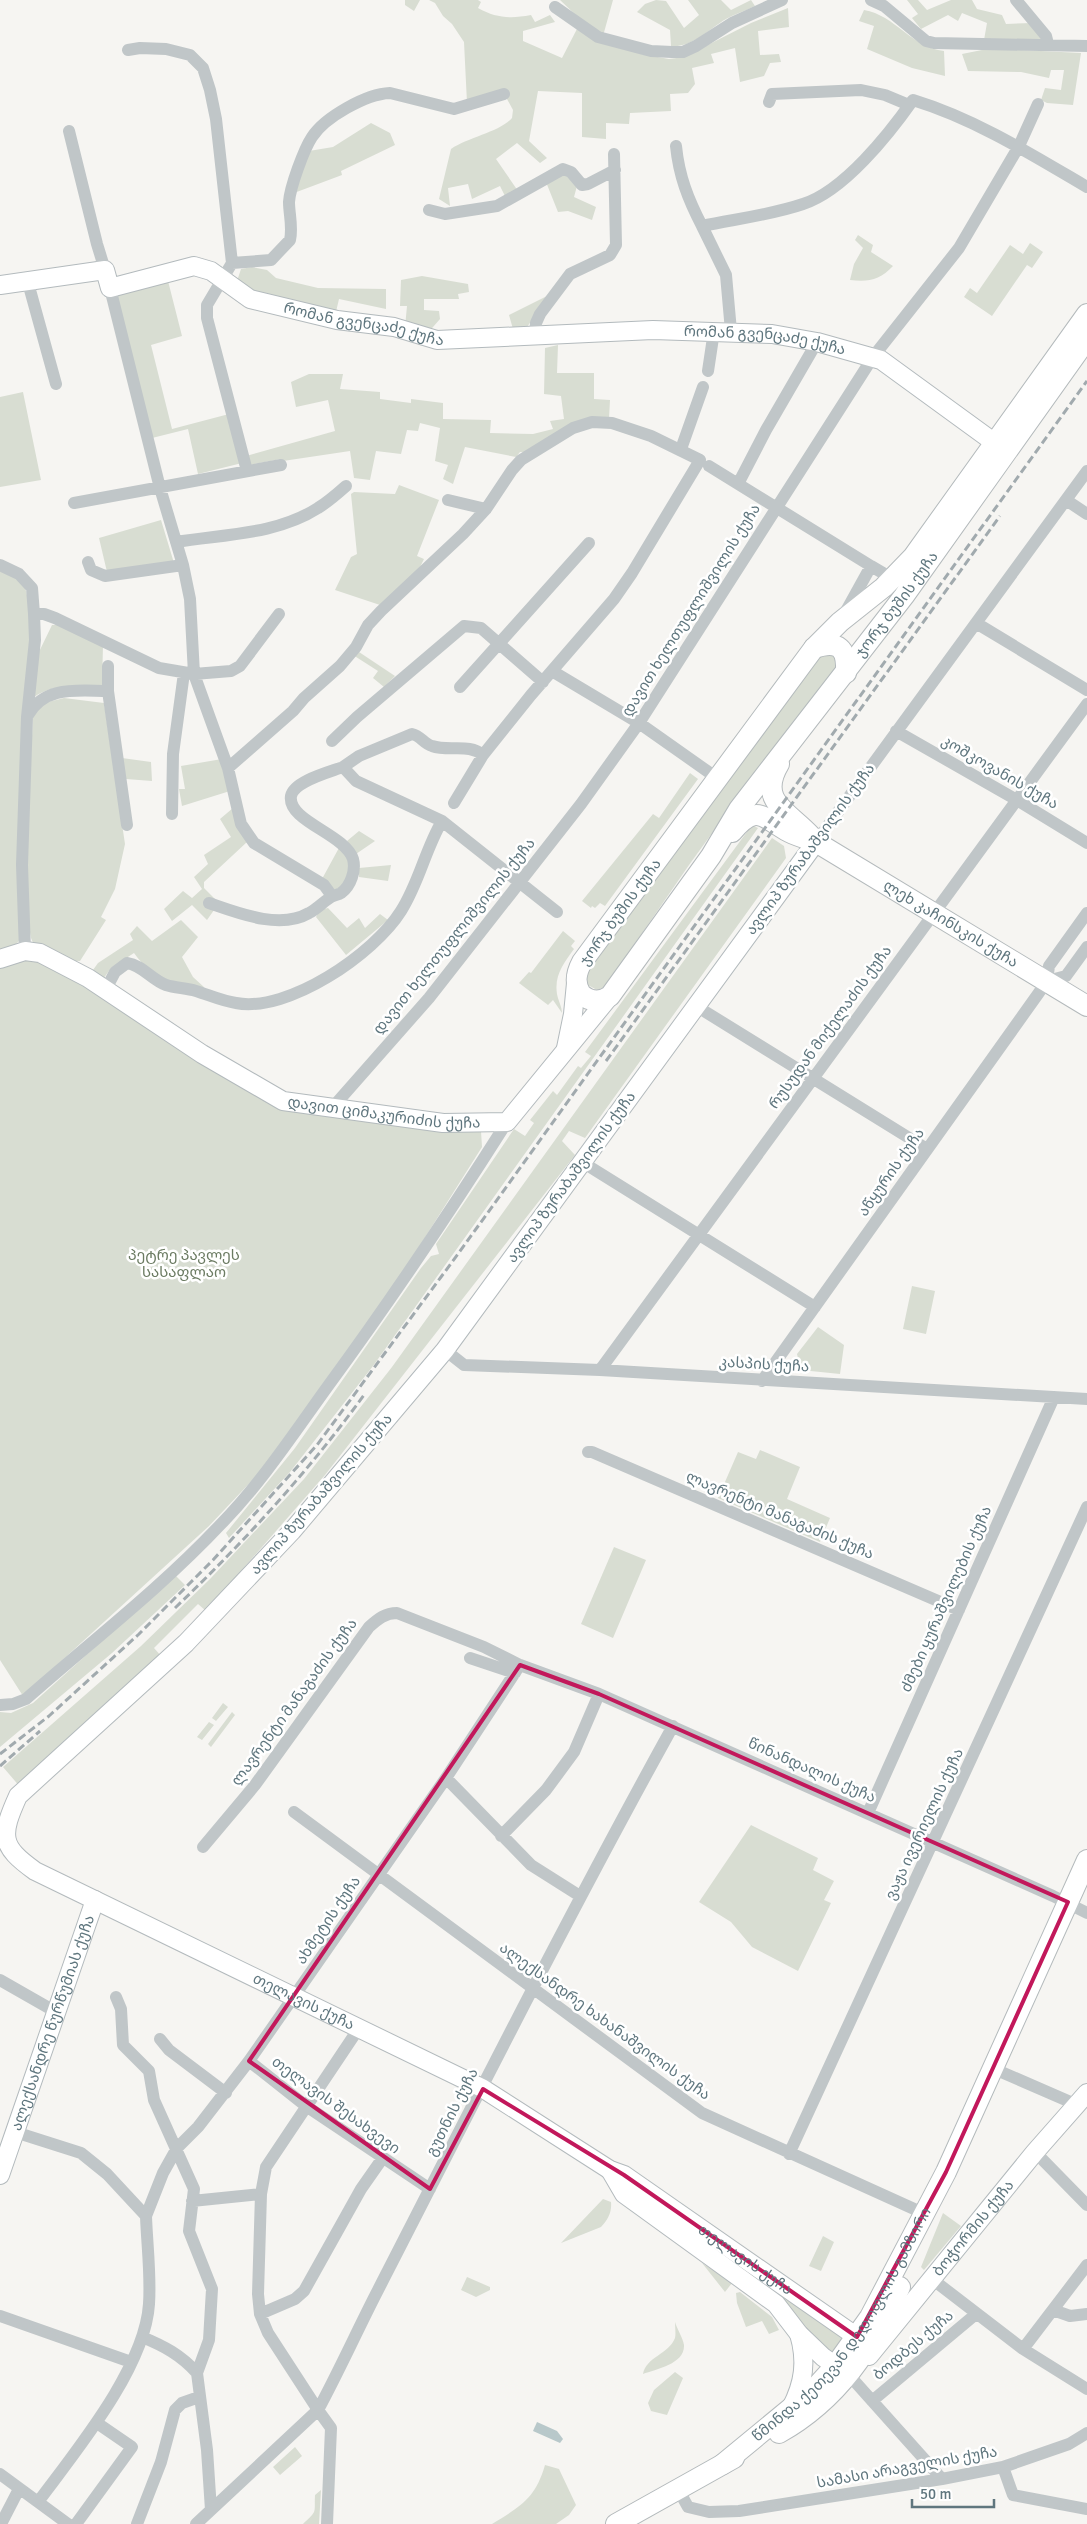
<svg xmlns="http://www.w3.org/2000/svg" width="1087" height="2524" font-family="Signika,'Noto Sans Georgian',sans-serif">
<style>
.green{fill:#d8ddd2}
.water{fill:#b8c8ca}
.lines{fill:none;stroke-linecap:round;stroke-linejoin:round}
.secondary-casing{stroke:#b3babd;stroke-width:20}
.primary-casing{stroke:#b4babc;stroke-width:22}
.street{stroke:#c0c6c8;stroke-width:12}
.secondary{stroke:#fff;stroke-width:18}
.primary{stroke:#fff;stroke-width:20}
.rail{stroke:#a1aaae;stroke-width:3;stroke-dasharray:8 4;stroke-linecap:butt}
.marked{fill:none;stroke:#c2185b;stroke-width:4;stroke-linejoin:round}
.labels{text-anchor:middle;stroke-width:5;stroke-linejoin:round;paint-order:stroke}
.street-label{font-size:15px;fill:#5f767e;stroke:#fff}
.park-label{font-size:15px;fill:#6b7b62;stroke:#fff}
</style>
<rect width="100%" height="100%" fill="#f6f5f2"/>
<path class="green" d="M405,0H420L414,11L405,5Z
M429,0H478L481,2L478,8C496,18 510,19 531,15L535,22L550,15L555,22L523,31V41L562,58L578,27L641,54L669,59L684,57L751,23L788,8L789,27L758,31L760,55L779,54L781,62L770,63L764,76L740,82L735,48L711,54L714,63L692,68L695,84L688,93L670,94L671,111L630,113L629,124L606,123V139L582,137V93L538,91L529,141L547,158L540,163L517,143L496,159L518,191L505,196L500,186L472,199L468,184L448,188L450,206L439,199L451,149C469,137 500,132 512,118L513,110L507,99L467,103L464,42L452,24L443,16L435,3Z
M560,0H613L603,36L583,22Z
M656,0L666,1L684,28L699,15L688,0H721L731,10L751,0L755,6C745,11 735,14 726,19C709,29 692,48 671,46L670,30L637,12L645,4Z
M907,0H918L927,10L951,0H972L977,9L1002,15L1006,24L1032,23L1042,40H984L987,23L962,13L958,21L948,15L921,29L912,18L918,14Z
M864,10C895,15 912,48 944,51L945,76L912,68L867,49L874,26L859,21Z
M1002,49L1081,53L1073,105L1047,103L1041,100L1045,88L1061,90L1064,70H1051L1049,78L1021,72L968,71L962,54L982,50Z
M371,123L390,133L395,145L341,171L342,175L294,193L309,151L333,147Z
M564,171L577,186L574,197L596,207L592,220L568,211L558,212L546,182Z
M858,235L873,245L871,252L893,266C880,280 869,282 850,280L854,264L863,248L855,240Z
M1030,243L1043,252L1032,268L1027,265L992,316L964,297L970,288L977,293L1010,245L1023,254Z
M252,267L267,270L276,278L318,288L386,289V309L339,299L335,316L248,294L237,281L241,269Z
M422,276L468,284L469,292L458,294L459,299H424V310L439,311L440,319L426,335L405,327L407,306H400L401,280Z
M167,277L182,336L151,345L172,429L229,414L242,463L198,474L188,429L152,438L117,296L118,293Z
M549,295L525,330L515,336L509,315Z
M558,345L557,373H594V399L610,400L609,419L530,452H520L516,457L465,447L453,484L443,479L448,465L435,461L440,428L420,423L418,431L407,430L401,454L376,451L370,480L354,478L350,451L283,461L281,459L249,465L246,456L335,431L328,400L296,407L291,382L309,374H343L340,389L380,392V399L411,403V399L443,403V419L491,420L490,433L533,434L553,429L550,421L564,419L561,396L544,394L545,348Z
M23,392L41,480L0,487V397Z
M399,485L439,500L417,556L424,559L417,573L383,606L335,590L351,557L357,554L351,494L354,492L395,494Z
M161,520L174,563L107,572L99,538Z
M0,571C29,583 25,584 30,614L19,941L11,949L80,978L249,1088L481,1131L482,1147L373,1320L260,1472L209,1526L23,1696L0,1660Z
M52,625H58L103,645L102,685C78,686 55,683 34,697L37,656Z
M356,650L395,676L384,687L373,678L378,671L353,655Z
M828,650L840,660L832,677L786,731L689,865L605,987L597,990L586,984L584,975L814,657Z
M64,698L104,703L125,844L115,889L101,917L106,920L80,961C64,962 37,955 31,938C30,933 29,927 28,922V811L33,717L40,704Z
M122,758L151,762L152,781L126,779Z
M222,759L230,791L182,806L179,789H185L181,766Z
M690,773L698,779L605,906L600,903L595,908L592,906L591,908L582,901L653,814L659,818Z
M233,808L247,842L204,882V888L219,903L207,920L192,905L172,921L164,909L183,891L192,898L202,889L194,877L208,864L204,855L231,837L220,819Z
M752,825L758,828L373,1366L290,1472L229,1538L226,1533L295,1448L421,1268L431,1256L439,1254L436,1244L514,1129L525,1136L534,1123L530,1120L553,1091L557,1095L578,1066L581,1068L591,1056L585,1052Z
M359,831L375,841L356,854L347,841Z
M772,838L784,846L786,858L585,1138L569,1131L562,1141L575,1155L325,1475L206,1611L198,1604L154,1648L162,1657L21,1788L3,1767L141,1646L210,1579L304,1479L392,1367Z
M340,846L351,863C349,873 345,886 335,890L322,879Z
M391,865L388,881L359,877V868Z
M328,908L347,928L359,918L365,928L380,914L388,920L346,955L316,917L320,910Z
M181,920L198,937L182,957L193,977L205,988C174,983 153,980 134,953L111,968L101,982L93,970L98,963L133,940L130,934L137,926L152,941Z
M563,931L575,941L571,946L574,949C564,963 554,975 557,994C558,1000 562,1007 562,1013L553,1000L548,1005L519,983L529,972L531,973Z
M912,1286L935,1291L926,1334L903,1329Z
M818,1327L844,1345L840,1374L801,1370L797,1354Z
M760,1450L800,1467L787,1499L830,1518L820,1542L718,1498L738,1452L756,1459Z
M614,1547L646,1560L613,1638L581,1624Z
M175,1575L185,1585L112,1653L0,1747V1712L11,1713L33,1703Z
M223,1703L228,1707L216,1721L212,1718Z
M232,1712L235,1715L211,1747L208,1744Z
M209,1722L214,1725L202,1740L197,1737Z
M751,1825L818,1858L813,1870L834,1881L824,1900L831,1903L798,1971L752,1947L731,1922L699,1902Z
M603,2199L611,2202C612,2212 608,2220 601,2227L561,2243Z
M943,2213L961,2226L924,2270L921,2267Z
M697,2234L845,2335L835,2355L809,2339L795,2314L779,2296L695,2237Z
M823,2236L834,2242L821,2271L809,2266Z
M702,2263L732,2283L725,2292Z
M467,2277L490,2287V2290L476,2297L461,2290Z
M740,2292L772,2317L779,2330L769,2334L762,2321L746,2327L737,2303L736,2293Z
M675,2322C677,2329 683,2338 684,2345C685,2364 656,2369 643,2374C646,2357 669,2354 675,2338C676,2334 675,2327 675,2322Z
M675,2372L683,2378L667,2415L651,2411L648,2403L654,2390Z
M295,2447L302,2456L280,2475L273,2467Z
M545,2465L559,2469L576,2505L569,2515L556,2524H492C521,2506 535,2499 545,2465Z
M321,2490L319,2524H303C318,2510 314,2514 315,2495Z"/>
<path class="water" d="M537,2422L557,2431L563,2439L560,2443L533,2431Z"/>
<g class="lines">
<defs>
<g id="secondary">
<path id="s1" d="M0,285L105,270L110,288L194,266L211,271L250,299L337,320L394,327L437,340L653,330L772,334L817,342L881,360L995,443"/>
<path id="s2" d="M816,842L445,1350L292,1531L186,1643L18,1796C0,1836 0,1846 35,1871L482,2088L610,2170L624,2175L857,2337L858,2348"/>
<path id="s3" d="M0,959L25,951L40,953L88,978L202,1054L283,1101L443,1123L507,1122L610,996"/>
<path d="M566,1048L573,1014L576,983"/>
<path d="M610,2170L624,2194L776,2304L799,2334L823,2357L846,2373"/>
<path id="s4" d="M0,2175L95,1900"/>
<path id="s5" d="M869,2356L1035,2152L1087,2093"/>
<path d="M791,2408C804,2383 807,2361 799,2334"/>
</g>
<g id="primary">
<path id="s6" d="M1087,314L913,557L884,587L840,622L814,648L582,962C576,973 574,983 581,994C590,1002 600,1003 610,996L711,856L739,809L904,596L1087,339"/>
<path d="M814,648C839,640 847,648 846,673"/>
<path d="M779,764C757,801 788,811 811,836"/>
<path id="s7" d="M732,832C757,803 762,817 789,832C797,836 807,839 816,842L1087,1006"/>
<path d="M779,2433C838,2400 873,2347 900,2287"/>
<path id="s8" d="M723,2464L814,2389L835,2366L870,2317L946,2172L1087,1860"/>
<path d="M616,2524L734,2458"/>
</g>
</defs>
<use href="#secondary" class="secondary-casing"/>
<use href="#primary" class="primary-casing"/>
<path class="street" d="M871,0L884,6L926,41L934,43L1087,46
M1016,0L1046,36L1048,44
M555,7L598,37L651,51L672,52H683L696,46L732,23L782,0
M128,50L140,48L166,49L190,55L203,68L210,90L216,119L232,263L207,305V318L247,471
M769,102L772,94L861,90L885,95L909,105
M69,131L97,244L105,270
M676,146C679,176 688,199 702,226
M429,210L445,214L497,206L563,169L571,172L582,185L588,184L615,170
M232,263L271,260L290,240C293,227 289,214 289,202C290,187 304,149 312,137C325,117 366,94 390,93L454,109L504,94
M27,279L56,384
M110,288L160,488L183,565L190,599L194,674L231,671L240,666L279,614
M731,331L726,275L702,226C735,219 771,215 803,204C844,191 889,134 913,100C975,119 1031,154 1087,187
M535,336L536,323L540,314L570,274L610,255L616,245L614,154
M708,371L714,331
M681,449L703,387
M709,466L871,566
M738,484L766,430L817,342
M448,500L486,509
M1066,500L1087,514
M74,503L281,465
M176,542C224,534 276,535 318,508C328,502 337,494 346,486
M88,562L91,570L105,576L183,565
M0,565L19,574L32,588L34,614L35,640L27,717L22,865L25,951
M845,613L871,566L893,579
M34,614H44L55,618L159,668L194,674L228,768L241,824L254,843L324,885L332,896
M976,623L1087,690
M108,666V691L127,825
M552,671L639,723L717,778
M460,687L589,543
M28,715C45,685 78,691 108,691
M896,731L1017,800L1087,843
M332,741L357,717L464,626L481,628L543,682
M343,767L359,756L412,734C421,736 424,744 432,746C449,752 469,743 483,755
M228,768L293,711L304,698L340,666L356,647L368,625L381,611L463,534L486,509L512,470L521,460L573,428L592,422L612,423L651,436L700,460L632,573L614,599L531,695L483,755L454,803
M172,814L173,754L184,673
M816,842L1087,471
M209,903C238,913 280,930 309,913C317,909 323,902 331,897C334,895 338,895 341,893C351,886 356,870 353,859C345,834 287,821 291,796C294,781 330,772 343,767L356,781L442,821L557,912
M1047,981L1066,976L1087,947
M106,989L115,972L127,963C142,965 152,980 166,985C175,988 186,988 196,991C209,995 222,1001 236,1003C288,1013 374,954 401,911C419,883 425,850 442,821
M696,1006L927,1149
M333,1107L429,998L581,804L639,723L873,357L959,248L1019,146L1038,104
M582,1162L815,1307
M445,1350L464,1365L600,1370L1087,1399
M600,1370L1087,704
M762,1381L1038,994L1047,981L1049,966L1087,913
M588,1452H592L959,1610
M470,1658L515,1673
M0,1705L13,1704L26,1699C92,1641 162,1587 221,1524C262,1482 294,1433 328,1386C391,1300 450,1212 507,1122
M446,1778L531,1865L580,1896
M294,1812L702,2113L923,2213
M868,1813L1054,1397
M501,1836L546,1790L574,1752L599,1694
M203,1847L255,1785L369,1627C378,1619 385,1613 397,1613L484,1647L520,1665L599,1694L1053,1896L1087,1913
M0,1980L56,2012
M116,1997L121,2009L123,2045L149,2071L154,2100L194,2189L189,2231L212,2289L209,2340L197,2373L207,2450L211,2510
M160,2039L169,2050L226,2093
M249,2061L306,2106L430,2189
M992,2068L1075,2104
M15,2132L81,2153L107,2174L146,2216C147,2245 151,2275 149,2304C145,2368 75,2452 38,2502
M1035,2152L1087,2205
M789,2154L1087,1507
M192,2201L261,2194
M146,2216L163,2173L177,2148L198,2127L249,2061L446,1778L520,1665
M932,2279L1023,2349L1087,2389
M1053,2310L1070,2316L1087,2314
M260,2314L295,2299L304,2291L361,2189L382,2159
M0,2316L131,2362
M142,2337C164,2346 181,2355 197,2373
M1023,2349L1087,2265
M849,2375L942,2479
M872,2401L976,2314
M1003,2467L1013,2495L1087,2509
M0,2474L68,2524
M678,2489L688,2507L709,2512L739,2511L942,2479L1003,2467L1069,2444L1087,2433
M1,2524L19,2489
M76,2524L132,2447L97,2423
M137,2524L161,2462L175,2410L182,2403L199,2397
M196,2524L318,2410L268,2333L260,2314L258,2294L261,2194L266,2167L359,2028
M327,2524L331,2428L318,2410C339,2371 357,2331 377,2292C474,2103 570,1912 673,1726"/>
<use href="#secondary" class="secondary"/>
<use href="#primary" class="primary"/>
<path class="rail" d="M606,1061L1000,516
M175,1608C244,1542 308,1472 364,1395
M0,1754L49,1716L139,1634L213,1560L317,1445L458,1254L1087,381
M0,1766L40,1731"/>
</g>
<path class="marked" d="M520,1665L599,1694L1068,1902L946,2172L857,2337L624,2175L483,2089L430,2189L249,2061Z"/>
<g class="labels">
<g class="street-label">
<text dy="5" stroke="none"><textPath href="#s1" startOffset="394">რომან გვენცაძე ქუჩა</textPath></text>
<text dy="5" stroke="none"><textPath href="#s1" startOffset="798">რომან გვენცაძე ქუჩა</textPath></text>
<text dy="5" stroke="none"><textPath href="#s6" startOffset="1375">ჯორჯ ბუშის ქუჩა</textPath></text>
<text transform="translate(691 610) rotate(-58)" y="5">დავით ხელთუფლიშვილის ქუჩა</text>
<text transform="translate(1000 772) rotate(30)" y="5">კოშკოვანის ქუჩა</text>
<text transform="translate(810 849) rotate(-54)" y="5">ავლიპ ზურაბაშვილის ქუჩა</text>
<text transform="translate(620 912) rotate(-54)" y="5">ჯორჯ ბუშის ქუჩა</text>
<text dy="5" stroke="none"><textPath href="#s7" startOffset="254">ლეხ კაჩინსკის ქუჩა</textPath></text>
<text transform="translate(454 936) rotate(-51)" y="5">დავით ხელთუფლიშვილის ქუჩა</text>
<text transform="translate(830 1027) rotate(-54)" y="5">რუსუდან მიქელაძის ქუჩა</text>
<text dy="5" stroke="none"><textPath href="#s3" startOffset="428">დავით ციმაკურიძის ქუჩა</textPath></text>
<text transform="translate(891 1172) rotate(-55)" y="5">აწყურის ქუჩა</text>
<text transform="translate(571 1177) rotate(-54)" y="5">ავლიპ ზურაბაშვილის ქუჩა</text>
<text transform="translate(764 1364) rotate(3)" y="5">კასპის ქუჩა</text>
<text transform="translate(321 1494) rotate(-49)" y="5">ავლიპ ზურაბაშვილის ქუჩა</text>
<text transform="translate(780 1515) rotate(23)" y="5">ლავრენტი მანაგაძის ქუჩა</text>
<text transform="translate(946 1599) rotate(-66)" y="5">ძმები ყურაშვილების ქუჩა</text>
<text transform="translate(294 1702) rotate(-54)" y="5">ლავრენტი მანაგაძის ქუჩა</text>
<text transform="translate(812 1770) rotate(24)" y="5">წინანდალის ქუჩა</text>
<text transform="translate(924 1824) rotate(-65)" y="5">ვაჟა ივერიელის ქუჩა</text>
<text transform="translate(328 1920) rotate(-56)" y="5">ახმეტის ქუჩა</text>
<text dy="5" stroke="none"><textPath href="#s2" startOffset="1635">თელავის ქუჩა</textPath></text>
<text transform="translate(605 2021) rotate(36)" y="5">ალექსანდრე ხახანაშვილის ქუჩა</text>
<text dy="5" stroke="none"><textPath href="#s4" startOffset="161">ალექსანდრე წურწუმიას ქუჩა</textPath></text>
<text transform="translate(336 2105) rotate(36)" y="5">თელავის შესახვევი</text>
<text transform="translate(452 2112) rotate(-63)" y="5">გუთნის ქუჩა</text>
<text dy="5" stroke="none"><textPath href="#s5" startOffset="165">ბოჭორმის ქუჩა</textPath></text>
<text dy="5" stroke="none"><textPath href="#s2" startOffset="2148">თელავის ქუჩა</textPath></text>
<text dy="5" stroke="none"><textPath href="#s8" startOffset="186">წმინდა ქეთევან დედოფლის გამზირი</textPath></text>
<text transform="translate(913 2345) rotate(-40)" y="5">ბოდბეს ქუჩა</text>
<text transform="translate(907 2467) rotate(-10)" y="5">სამასი არაგველის ქუჩა</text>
</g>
<g class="park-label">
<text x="184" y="1260">პეტრე პავლეს<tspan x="184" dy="17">სასაფლაო</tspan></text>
</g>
</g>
<path d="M912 2499v8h82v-8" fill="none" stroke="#5f767e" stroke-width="2.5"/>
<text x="920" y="2499" font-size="15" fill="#5f767e" stroke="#ffffff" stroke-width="4" paint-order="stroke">50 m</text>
</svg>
